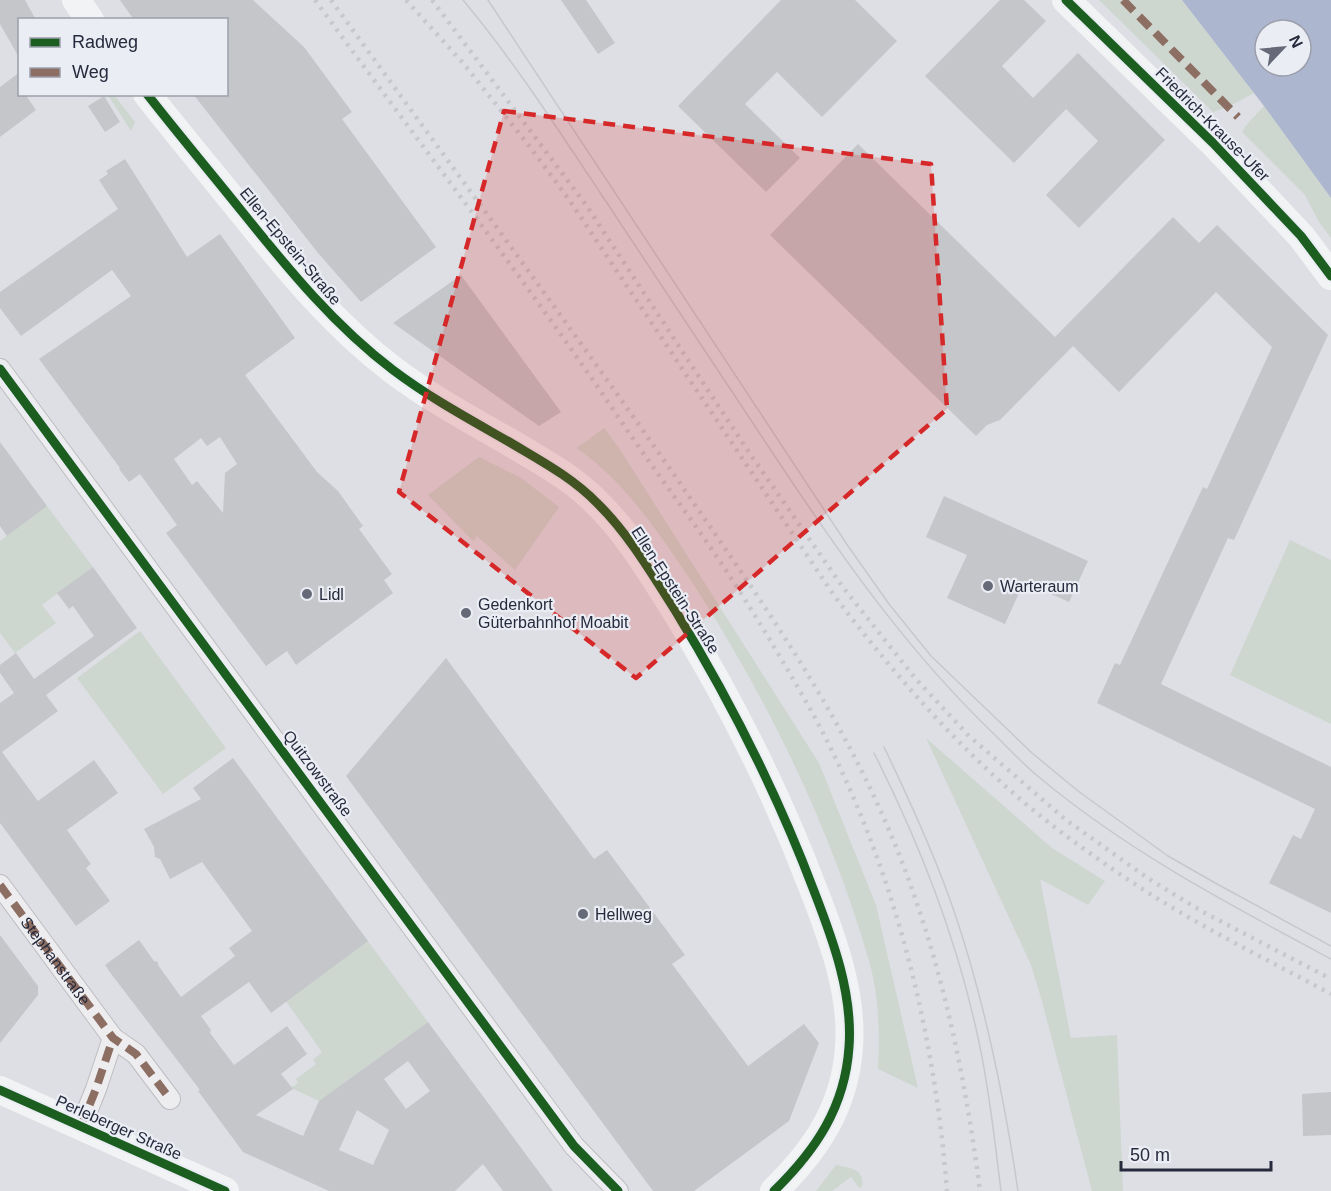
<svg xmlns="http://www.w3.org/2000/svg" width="1331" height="1191" font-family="Arial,sans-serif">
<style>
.green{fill:#cdd7cf}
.water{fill:#acb6cf;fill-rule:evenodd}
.building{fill:#c4c6ca;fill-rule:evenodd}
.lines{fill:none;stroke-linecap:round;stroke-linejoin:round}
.street-casing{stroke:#bdbdc2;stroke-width:22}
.street{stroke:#ededf0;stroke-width:20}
.secondary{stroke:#f2f3f4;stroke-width:28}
.tram{stroke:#c7c8cb;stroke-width:1.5}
.rail{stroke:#c7c8cb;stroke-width:4.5;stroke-dasharray:3 6;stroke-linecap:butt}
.quiet{stroke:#8d6e63;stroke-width:8;stroke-dasharray:15 8;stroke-linecap:butt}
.cycleway-casing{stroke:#ebedf4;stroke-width:13}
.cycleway{stroke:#1b5e20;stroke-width:9}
.marked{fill:#d62828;fill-opacity:0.2;stroke:#d62828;stroke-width:4.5;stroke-dasharray:12 8;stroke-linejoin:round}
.poi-dot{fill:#666977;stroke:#ebedf4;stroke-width:2}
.labels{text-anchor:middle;stroke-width:4.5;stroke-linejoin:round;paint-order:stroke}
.street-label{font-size:16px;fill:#262a3c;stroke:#ebedf4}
.poi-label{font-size:16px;fill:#262a3c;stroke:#ebedf4;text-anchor:start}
</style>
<rect width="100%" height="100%" fill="#dedfe4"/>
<path class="green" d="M1099,0H1182L1254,93L1230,106L1213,112Z
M108,95H114L135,122L131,131Z
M1264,106L1331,198V238L1319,222L1305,195L1242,132L1247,124Z
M604,428L619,448L819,763L876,905L918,1088L878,1069C880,1033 879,996 869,961C831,828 767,698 692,582C658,532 627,484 577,448Z
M479,457L521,478L559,507L515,570L477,536L473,541L428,495Z
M47,506L93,567L42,605L56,623L15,653L0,633V541Z
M1290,540L1331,560V724L1230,675Z
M140,631L226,748L163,794L77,678Z
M926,738L1052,848L1105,881L1088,905L1040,879L1071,1038L1117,1035L1123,1191H1092L1041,998L1031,965Z
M367,940L428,1022L319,1101L291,1088L298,1083L296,1079L316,1064L313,1060L322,1052L285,1000Z
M836,1165C850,1168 865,1169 862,1186L859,1188L851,1177L832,1191H816Z"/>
<path class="water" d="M1182,0H1331V198L1264,106ZM1265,30H1301V66H1265Z"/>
<path class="building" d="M0,0H25L36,20H20V59L0,24Z
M120,0H253L304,47L352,112L342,119L436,247L361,302L318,253L193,94H226V20H134Z
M561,0H586L615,43L598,54Z
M781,0H855L897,41L822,117L777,72L745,104L800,158L766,192L678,106Z
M1000,0H1024L1046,21L1002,66L1033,98L1078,53L1165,140L1079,228L1046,195L1098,141L1066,109L1014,163L925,76Z
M20,72V94H25L36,110L0,137V87Z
M104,96L120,122L105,132L88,106Z
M858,144L1055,337L1173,217L1199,243L1217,225L1328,335L1234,540L1228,538L1161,684L1331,767V913L1269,883L1293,835L1301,839L1315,809L1097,703L1115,663L1120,665L1203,487L1207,489L1272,347L1216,292L1119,392L1073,346L1000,420L987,425L976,436L770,235Z
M125,159L187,257L220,234L295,338L245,375L317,472L338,491L363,526L359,529L392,574L384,580L393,593L296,665L287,651L266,666L166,533L177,525L140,474L129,482L119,469L120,468L39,359L131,296L112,270L21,336L0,308V292L118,209L99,180L108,174L106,171ZM220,437L237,464L225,473L223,513L197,481L192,485L174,459L201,438L207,446Z
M461,275L561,412L539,426L393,323Z
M0,442L47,506L7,536L0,526Z
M944,496L1088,561L1069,602L1024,582L1005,624L947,598L967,555L926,537Z
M93,567L137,628L46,695L58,711L2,752L38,801L94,760L118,793L67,830L91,864L86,868L110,901L76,926L0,823V703L14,693L0,673V665L16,653L34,679L94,636L73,606L69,609L57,593Z
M446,658L594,859L607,850L685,955L672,964L748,1066L804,1024L819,1043L789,1121L694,1191H653L346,776Z
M233,758L368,941L271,1013L249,982L201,1016L211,1030L210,1033L234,1065L287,1026L307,1054L281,1074L293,1089L256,1115L303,1136L319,1101L428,1022L553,1191H503L483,1164L455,1191H329L243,1152L198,1091L200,1090L112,975L105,965L139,940L154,961L158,962V965L181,997L235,956L229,948L252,931L202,862L170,879L160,859L155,857L154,847L144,829L201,799L193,788ZM408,1061L430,1091L406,1109L384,1079ZM357,1110L389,1130L373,1165L339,1150Z
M0,935L38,986V995L0,1043Z
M1331,1092V1135L1303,1136L1302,1094Z"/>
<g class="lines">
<defs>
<g id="street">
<path d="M0,369L574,1146L618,1191"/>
<path id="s1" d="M0,885L113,1038L136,1054L170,1099"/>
<path d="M81,1126L96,1089L113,1038"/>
</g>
</defs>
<use href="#street" class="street-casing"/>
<use href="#street" class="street"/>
<path class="secondary" d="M76,0L90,20
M1066,0L1213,143L1301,236L1331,276
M147,94C179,135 212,174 244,214C289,270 335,326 393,370C430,398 471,420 511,443C541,461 573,478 597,503C628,533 652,574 675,610C730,700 777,793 814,891C833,940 853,994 849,1047C845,1107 816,1150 774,1191
M0,1090L225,1191"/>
<path class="tram" d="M463,0C514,61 557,128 601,194C660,282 718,370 776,458C843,559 909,653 997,737C1011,751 1025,766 1040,778C1129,852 1230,905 1331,959
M488,0L848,546L889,604L931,656L1032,753L1078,791L1168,856L1217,884L1331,946
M884,747C910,801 935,855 954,911C985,1002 1004,1096 1018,1191
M874,753C921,846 959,944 980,1047C990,1095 995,1143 1001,1191"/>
<path class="rail" d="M315,0C415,137 519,272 615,412C644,456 676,498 706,541C743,594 776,649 808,705C890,852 934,1023 947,1191
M331,0C446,159 563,316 675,476C748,582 824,687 878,805C934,927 963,1058 980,1191
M406,0L463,63L530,147L570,201L833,594C902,685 978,771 1069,838C1111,869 1154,898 1199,923C1242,948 1287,970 1331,994
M432,0L586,205L746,448L842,586L915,678L969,736L1066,820L1149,879L1203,912L1331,979"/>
<path class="quiet" d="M1123,0L1238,117
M0,885L113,1038L136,1054L170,1099
M81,1126L96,1089L113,1038"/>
<defs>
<path id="cycleway" d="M1066,0L1213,143L1301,236L1331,276
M147,94C179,135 212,174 244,214C289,270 335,326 393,370C430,398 471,420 511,443C541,461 573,478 597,503C628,533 652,574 675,610C730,700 777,793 814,891C833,940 853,994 849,1047C845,1107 816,1150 774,1191
M0,369L574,1146L618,1191
M0,1090L225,1191"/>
</defs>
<use href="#cycleway" class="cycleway-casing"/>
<use href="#cycleway" class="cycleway"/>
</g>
<path class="marked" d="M504,111L931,164L947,409L636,678L399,492Z"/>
<g class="poi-dot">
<circle cx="988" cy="586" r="6"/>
<circle cx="307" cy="594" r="6"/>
<circle cx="466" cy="613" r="6"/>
<circle cx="583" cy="914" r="6"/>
</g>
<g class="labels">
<g class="street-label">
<text transform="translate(1213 124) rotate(45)" y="6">Friedrich-Krause-Ufer</text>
<text transform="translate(291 246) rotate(50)" y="6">Ellen-Epstein-Straße</text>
<text transform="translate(676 590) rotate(57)" y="6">Ellen-Epstein-Straße</text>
<text transform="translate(318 773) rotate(53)" y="6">Quitzowstraße</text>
<text dy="6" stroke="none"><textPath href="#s1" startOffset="94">Stephanstraße</textPath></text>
<text transform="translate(119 1127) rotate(24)" y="6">Perleberger Straße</text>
</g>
<g class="poi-label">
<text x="1000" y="592">Warteraum</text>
<text x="319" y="600">Lidl</text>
<text x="478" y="610">Gedenkort<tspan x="478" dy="18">Güterbahnhof Moabit</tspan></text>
<text x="595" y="920">Hellweg</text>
</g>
</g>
<rect x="18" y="18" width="210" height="78" fill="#ebedf4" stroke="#9c9faa" stroke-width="1.5"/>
<rect x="30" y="38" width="30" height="9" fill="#1b5e20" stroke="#9c9faa" stroke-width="1.5"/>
<text x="72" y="48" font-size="18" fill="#262a3c">Radweg</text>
<rect x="30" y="68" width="30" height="9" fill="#8d6e63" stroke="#9c9faa" stroke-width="1.5"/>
<text x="72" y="78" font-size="18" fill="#262a3c">Weg</text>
<g transform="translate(1283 48) rotate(64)"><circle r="28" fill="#ebedf4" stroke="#9c9faa" stroke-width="1.5"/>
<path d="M0-4.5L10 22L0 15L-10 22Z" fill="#666977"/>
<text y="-9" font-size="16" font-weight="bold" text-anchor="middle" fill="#262a3c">N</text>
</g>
<path d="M1121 1161v9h150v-9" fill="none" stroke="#262a3c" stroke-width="3"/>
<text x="1130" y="1161" font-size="18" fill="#262a3c" stroke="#ebedf4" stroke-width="4.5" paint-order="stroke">50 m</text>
</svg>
